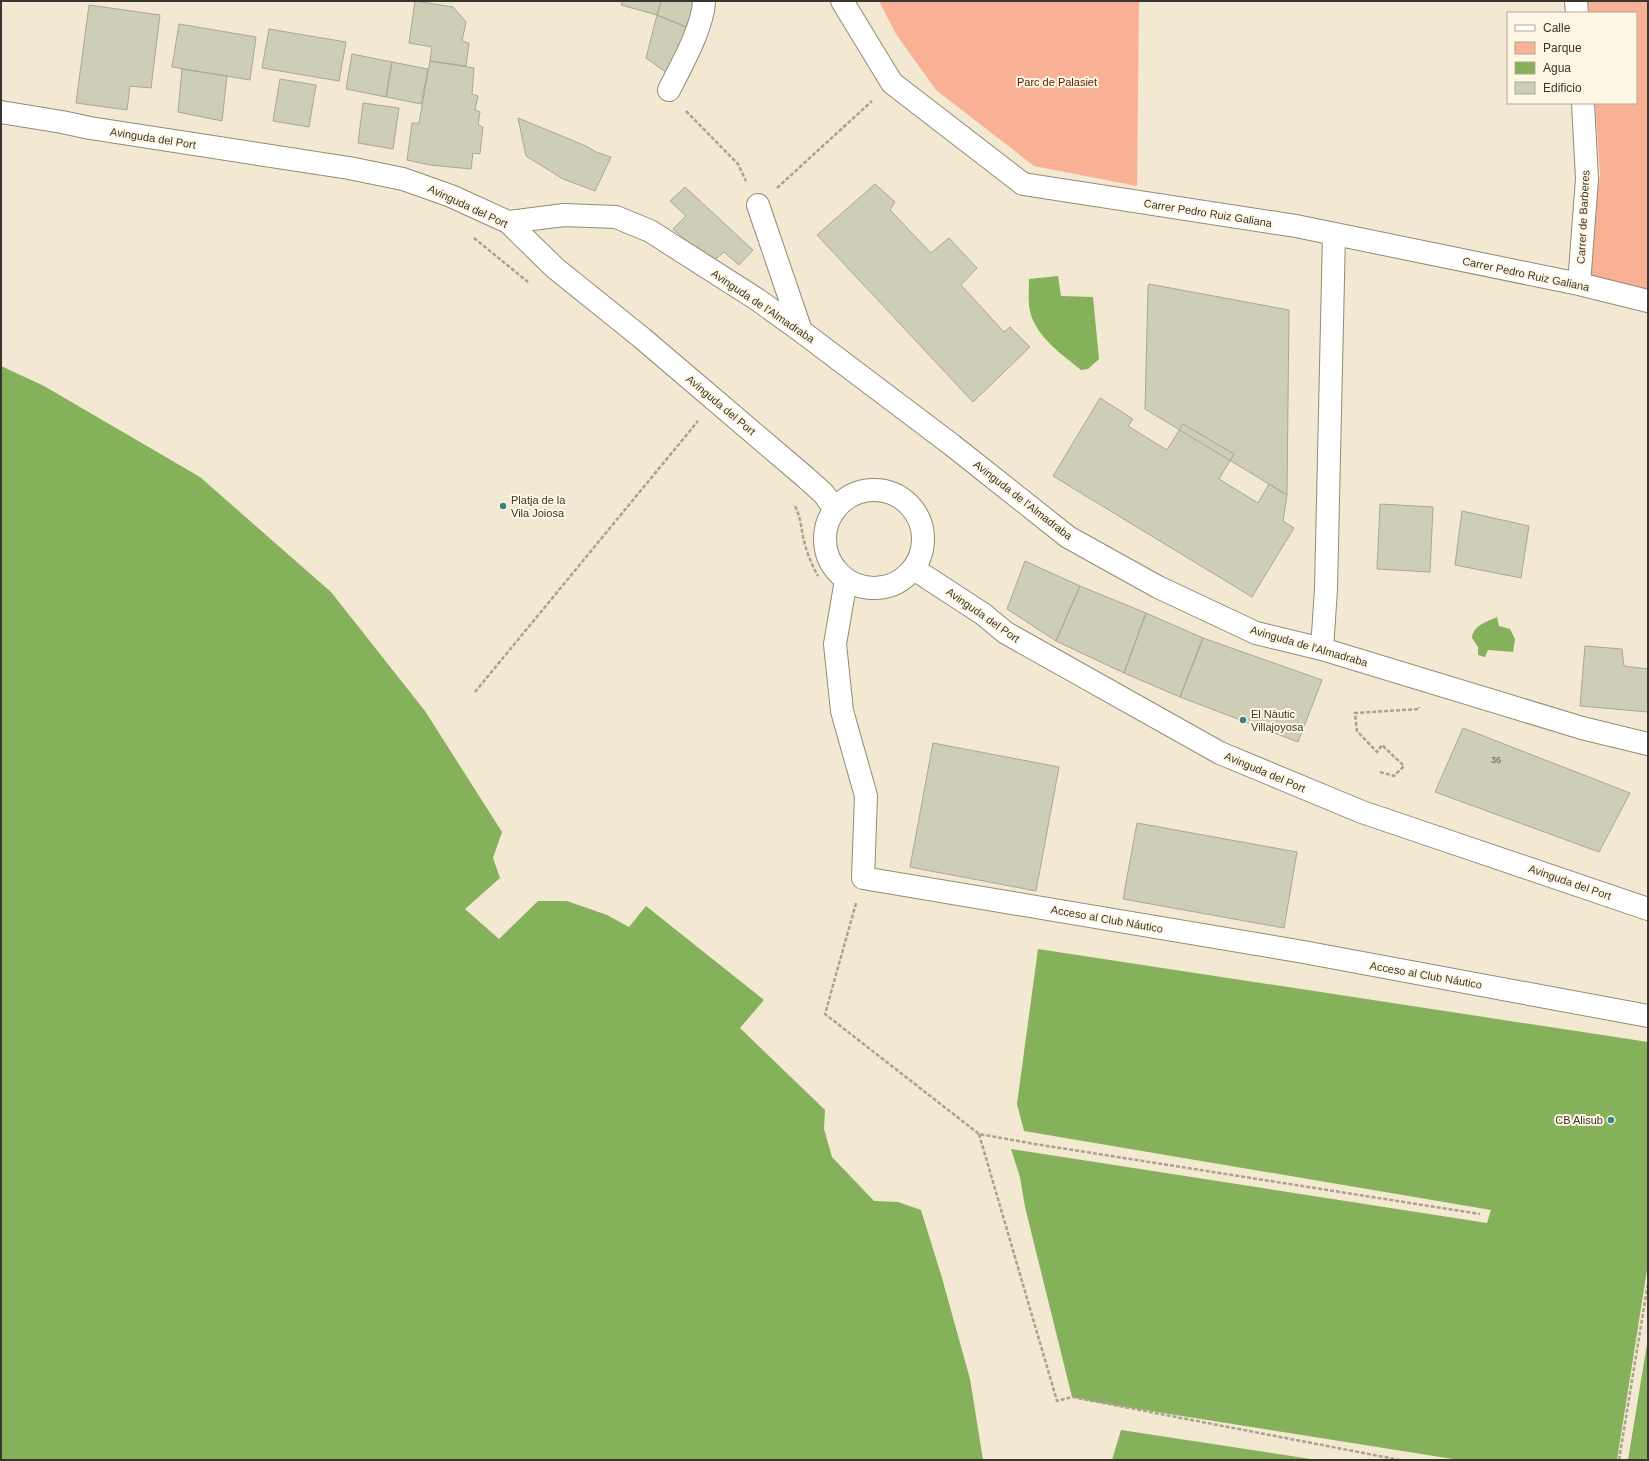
<svg xmlns="http://www.w3.org/2000/svg" width="1649" height="1461" font-family="Helvetica,sans-serif">
<style>
.green{fill:#f9b195}
.water{fill:#85b15a}
.building{fill:#cdceb5;stroke:#a8a991}
.lines{fill:none;stroke-linecap:round;stroke-linejoin:round}
.minor-casing{stroke:#948a75;stroke-width:24}
.path{stroke:#aaa290;stroke-width:2.5;stroke-dasharray:4 2;stroke-linecap:butt}
.minor{stroke:#fff;stroke-width:22}
.poi-dot{fill:#3a8385;stroke:#fff6e3;stroke-width:1.5}
.labels{text-anchor:middle;stroke-width:4;stroke-linejoin:round;paint-order:stroke}
.number-label{font-size:9px;fill:#5f5c4f}
.park-label{font-size:11px;fill:#561b01;stroke:#fff6e3}
.street-label{font-size:11px;fill:#3a362d;stroke:#fff6e3}
.poi-label{font-size:11px;fill:#3a362d;stroke:#fff6e3;text-anchor:start}
</style>
<rect width="100%" height="100%" fill="#f3e8d1"/>
<path class="green" d="M879,1H1139L1137,186L1034,166L936,90L896,34Z
M1588,1H1648V290L1585,277L1600,175L1595,103H1636V13H1589Z"/>
<path class="water" d="M1058,276L1061,296L1093,297L1099,359L1088,369L1081,370C1063,355 1042,341 1033,320C1027,308 1029,292 1029,279Z
M1,366L44,386L200,477L331,592L425,711L502,832L493,858L500,878L465,909L499,939L538,901H567L607,915L629,927L646,906L764,1000L740,1028L825,1110L824,1129L832,1157L874,1201L898,1202L921,1210L942,1278L970,1379L983,1460H1Z
M1497,617L1499,626L1510,629L1515,639L1513,652L1488,650L1485,657L1478,655V647L1472,638C1473,625 1487,622 1497,617Z
M1038,949L1648,1042V1264L1617,1460H1453V1459L1100,1403L1072,1397L1025,1207L1020,1177L1011,1149L1487,1223L1491,1210L1024,1131L1017,1104Z
M1648,1338V1460H1628Z
M1121,1430L1317,1460H1112Z"/>
<path class="building" d="M415,1L453,7L466,22L462,41L469,43L466,66L430,61L432,47L409,43Z
M622,1H661L657,15L621,5Z
M661,1H698L691,29L657,15Z
M89,5L160,15L151,88L130,86L127,110L76,103Z
M657,15L691,29L670,75L646,58Z
M179,24L256,37L250,80L172,67Z
M269,29L346,42L339,81L262,68Z
M352,54L392,62L386,97L346,89Z
M430,61L474,68L472,94L478,96L475,110L480,112L478,125L483,127L480,154L473,153L471,169L430,165L407,160L412,123H419Z
M392,62L428,69L421,104L386,97Z
M182,69L227,76L222,121L178,112Z
M280,79L316,85L309,127L273,121Z
M363,103L399,108L393,149L358,143Z
M518,118L586,146L596,152L611,157L595,191L563,179L526,156Z
M875,184L895,202L890,210L931,253L949,238L977,268L961,285L1004,332L1010,327L1030,347L973,402L817,235Z
M685,187L753,250L739,265L724,252L712,262L673,229L686,216L670,201Z
M1149,284L1289,310L1287,495L1145,409L1148,287Z
M1100,398L1133,419L1128,426L1167,450L1183,424L1234,454L1219,479L1258,503L1269,484L1287,495L1283,521L1294,528L1252,597L1053,476Z
M1380,504L1433,507L1430,572L1377,569Z
M1462,511L1529,526L1521,578L1455,565Z
M1025,561L1080,586L1056,641L1007,609Z
M1080,586L1146,613L1124,673L1056,641Z
M1146,613L1203,638L1180,697L1124,673Z
M1203,638L1322,680L1298,742L1180,697Z
M1585,646L1622,649L1624,666L1648,669V712L1580,706Z
M1463,728L1630,793L1599,852L1435,792Z
M933,743L1059,767L1036,891L910,867Z
M1137,823L1297,852L1284,928L1123,899Z"/>
<g class="lines">
<defs>
<path id="minor" d="M842,1L892,83L1023,184L1296,226L1579,284L1648,301
M1576,1L1577,13
M669,90C681,66 703,28 704,1
M1,112L62,122L90,128L349,168L403,179L451,196L508,222L555,268L642,338L804,476L824,494L835,510
M758,205L801,331
M508,222L564,215L616,217L650,231L758,300L801,331L952,445L1068,537L1158,587L1256,633L1322,649L1582,728L1648,744
M1579,284L1587,179L1583,103
M825 539a49 49 0 1 1 98 0a49 49 0 1 1-98 0Z
M914,569L983,614L1006,633L1220,753L1362,812L1648,909
M846,580L835,644L842,711L866,796L863,878L1298,951L1648,1016
M1322,649L1326,589L1334,234"/>
</defs>
<use href="#minor" class="minor-casing"/>
<path class="path" d="M686,111L738,164L746,181
M777,188L872,101
M474,238L528,282
M795,506C800,516 801,525 803,537C806,550 811,564 818,576
M475,692L698,421
M1380,772L1394,776L1404,766L1382,745L1377,752L1357,731L1355,713L1419,709V707
M856,903L825,1014L979,1134L1035,1144L1480,1214
M979,1134L1057,1401L1072,1397L1400,1460
M1619,1460L1648,1283"/>
<use href="#minor" class="minor"/>
</g>
<g class="poi-dot">
<circle cx="503" cy="506" r="4"/>
<circle cx="1243" cy="720" r="4"/>
<circle cx="1611" cy="1120" r="4"/>
</g>
<g class="labels">
<g class="number-label">
<text x="1496" y="763">36</text>
</g>
<g class="park-label">
<text x="1057" y="86">Parc de Palasiet</text>
</g>
<g class="street-label">
<text transform="translate(153 138) rotate(9)" y="4">Avinguda del Port</text>
<text transform="translate(468 206) rotate(25)" y="4">Avinguda del Port</text>
<text transform="translate(1208 213) rotate(9)" y="4">Carrer Pedro Ruiz Galiana</text>
<text transform="translate(1583 217) rotate(-87)" y="4">Carrer de Barberes</text>
<text transform="translate(1526 274) rotate(12)" y="4">Carrer Pedro Ruiz Galiana</text>
<text transform="translate(763 306) rotate(34)" y="4">Avinguda de l'Almadraba</text>
<text transform="translate(721 405) rotate(40)" y="4">Avinguda del Port</text>
<text transform="translate(1023 500) rotate(38)" y="4">Avinguda de l'Almadraba</text>
<text transform="translate(983 615) rotate(35)" y="4">Avinguda del Port</text>
<text transform="translate(1309 646) rotate(16)" y="4">Avinguda de l'Almadraba</text>
<text transform="translate(1265 772) rotate(23)" y="4">Avinguda del Port</text>
<text transform="translate(1570 882) rotate(19)" y="4">Avinguda del Port</text>
<text transform="translate(1107 919) rotate(10)" y="4">Acceso al Club Náutico</text>
<text transform="translate(1426 975) rotate(10)" y="4">Acceso al Club Náutico</text>
</g>
<g class="poi-label">
<text x="511" y="504">Platja de la<tspan x="511" dy="13">Vila Joiosa</tspan></text>
<text x="1251" y="718">El Nàutic<tspan x="1251" dy="13">Villajoyosa</tspan></text>
<text x="1603" y="1124" text-anchor="end">CB Alisub</text>
</g>
</g>
<rect width="1649" height="1461" fill="none" stroke="#3a362d" stroke-width="4"/>
<rect x="1507" y="12" width="130" height="92" fill="#fff6e3" stroke="#b0a99a"/>
<rect x="1515" y="25" width="20" height="6" fill="#ffffff" stroke="#b0a99a"/>
<text x="1543" y="32" font-size="12" fill="#3a362d">Calle</text>
<rect x="1515" y="42" width="20" height="12" fill="#f9b195" stroke="#b0a99a"/>
<text x="1543" y="52" font-size="12" fill="#3a362d">Parque</text>
<rect x="1515" y="62" width="20" height="12" fill="#85b15a" stroke="#b0a99a"/>
<text x="1543" y="72" font-size="12" fill="#3a362d">Agua</text>
<rect x="1515" y="82" width="20" height="12" fill="#cdceb5" stroke="#b0a99a"/>
<text x="1543" y="92" font-size="12" fill="#3a362d">Edificio</text>
</svg>
